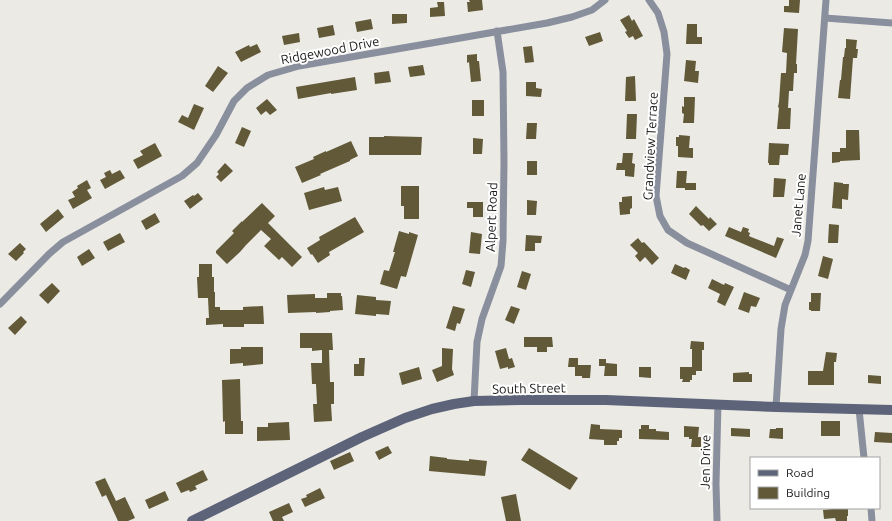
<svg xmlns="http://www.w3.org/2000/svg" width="892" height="521" font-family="Ubuntu,sans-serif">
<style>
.building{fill:#615937}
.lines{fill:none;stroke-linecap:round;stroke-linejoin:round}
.street{stroke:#8a8f9e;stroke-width:7}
.secondary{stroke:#5d6479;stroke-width:10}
.labels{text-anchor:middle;stroke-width:4;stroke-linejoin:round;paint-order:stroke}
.street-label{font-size:13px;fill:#1a1a19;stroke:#fff}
</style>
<rect width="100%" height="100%" fill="#ebeae5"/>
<path class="building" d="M469,0H482L483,10L468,12L467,2H470Z
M789,0H800L799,13L784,12V6H789Z
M437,2H444L445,16L430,17V8L438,7Z
M392,14H407V23L392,24Z
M629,15L632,21L634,19L643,36L635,40L633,36L629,38L625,32L627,31L620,20Z
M371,19L373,29L357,32L355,22Z
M687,24H697V37H702V44H686Z
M333,25L335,35L319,38L317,28Z
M784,28L798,29L796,64H797V73H794L793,91H789L788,108H791L790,129H777L779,108L778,107L779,102L781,73H786L787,53L782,52Z
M600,32L603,41L589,46L585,37Z
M299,33L300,42L284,45L282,36Z
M846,39L857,40L856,49H858L857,58H853L850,99L838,98L840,80H841L843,57H844L845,48H846Z
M257,44L261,52L241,62L235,52L249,45L250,47Z
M532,46L534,62L525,63L523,47Z
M477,54V61H479L481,81L471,82L469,62L467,63V55Z
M686,60L696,61L695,71H699L698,83L684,81Z
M423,65L425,75L410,77L408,67Z
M218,66L228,73L213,92L205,86Z
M389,71L391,82L375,84L374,73Z
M635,76L636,101H625L626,77Z
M355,77L357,90L331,94V93L298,99L296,87Z
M526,82H536V88L542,89L541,97L526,96Z
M684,97H695L694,123H683L684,114L682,113V106L684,107Z
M267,99L277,110L270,115L266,111L261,115L256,108Z
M472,100H484V116H472Z
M194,104L204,108L194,130L178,122L182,115L188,118Z
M627,114H637L636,139H626Z
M527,123H537L536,139H526Z
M242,127L251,131L244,147L235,143Z
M846,130H859L860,160L840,161V162L832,163V152H840V148H846Z
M679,135L690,136L689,148H693V158L678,157V146H676V137H679Z
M384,136L422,137L421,155H369V137H384Z
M473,138L483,139L482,154H473Z
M351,141L358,156L350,160V161L320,174L321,175L302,183L295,167L314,159L313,157L326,151V152Z
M155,143L162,156L138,169L133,160L143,155L140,151Z
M769,143L789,144L788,155H780L779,165H769V163H768Z
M623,153H633L632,163L635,164L634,177L625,176V170H616L617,163H622Z
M527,161H537V175H527Z
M225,163L233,171L221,182L216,177L219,174L217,172Z
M110,170L112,174L120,170L125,178L105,189L100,180L106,177L104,173Z
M677,171H687L686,183H696V190H685V188H676Z
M774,178L786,179L784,197H773Z
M87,180L91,188L87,190L92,198L73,209L68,200L75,197L72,192L78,188L77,186Z
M834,182L843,183V184H849L848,200L842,199V209L832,208Z
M401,186H419V219H404V206H401Z
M324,187L325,190L338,187L342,201L309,210L304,193Z
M198,193L203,199L190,209L184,201L193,195L194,196Z
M632,196V208L630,209V214L620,215L619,202H622V197Z
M527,200L537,201L536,215H527Z
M467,202H483V217H473V208H467Z
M262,203L275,216L268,223L302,257L292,267L282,257L279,260L264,246L271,239L261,230L246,245L240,252L227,264L216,253V251L234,233L232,231L242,221V222Z
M696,206L709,219L710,217L717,224L709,231L703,225L701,226L689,214Z
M58,209L64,217L46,232L40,224Z
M155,213L160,222L146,230L141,221Z
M355,217L364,232L329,252L330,255L318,263L312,254L311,255L307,248L320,240L319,237Z
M829,224L839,225L838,243H828Z
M729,227L741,232L743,227L749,229L748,232L750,233L749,236L751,237L774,246L777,237L784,239L776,258L725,236Z
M399,231L409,234V232L418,235L406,277L401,276L397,289L380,284L384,270L389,271L395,252H393Z
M471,232L482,234L480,254L469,253Z
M120,233L125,242L108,251L103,242Z
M526,235L542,236L541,243H535V251H525Z
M638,238L642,243L644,242L659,258L652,265L645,257L640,262L635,256L638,253L630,245Z
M20,243L26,249L23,252L24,253L16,261L8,254Z
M89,249L95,258L82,266L77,257Z
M823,256L833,259L828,279L818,276Z
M199,264H212V277H214V292H215V307H220V310H243V307L263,306L264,324H244V327H223V324L206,325V318H209L208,298H198L197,277H199Z
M675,264L684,268L685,267L690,270L686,280L671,273Z
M466,270L475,272L471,287L462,284Z
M522,271L531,274L526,290L517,287Z
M712,279L724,285L725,283L734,287L725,306L717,302L720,294L708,288Z
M52,283L60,291L48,304L39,295Z
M744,292L760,298L756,307L751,306L749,313L738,309Z
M327,293H341V296H342L343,310L330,311V312L316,313V312L288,313L287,295L315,294V298H327Z
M811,293H821L820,311H811V310H809V302H811Z
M357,295L376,297V300L391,301L389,315L376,314V316L355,314Z
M453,306L465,309L460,324L457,323L455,331L446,328Z
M511,306L520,309L514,324L505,320Z
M21,316L27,322L15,335L8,328Z
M300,333H332L333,350H329L330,382H334V404H331L332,421L314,422L313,404H317L316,384H312L311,363H322V350L312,351V348H300Z
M524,337H552L553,347H547V352H537V347H524Z
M691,341L704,342V350H702V371H696V375H692V380H690V382H682L683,379H680V367H692V349H690Z
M241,347H263V364L243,366V363L230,364V349H241Z
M442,348L453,349L452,369L454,375L437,382L432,370L442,366Z
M506,348L509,359L512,358L515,367L508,369V367L500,369L495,351Z
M826,352L837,353L836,362H834V385H808V371H823Z
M359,358H365L364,376H354V364H359Z
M569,358H578V365H591L590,378H582V376H575V367H568Z
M599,359H606V363L617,364V376H604L605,366H599Z
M419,367L422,379L402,385L399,373Z
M639,367H651V378L639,377Z
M749,372V374H752V382H733V373Z
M868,375L881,376V384L868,383Z
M240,379L241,421H243V434H225V421L223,422L222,380Z
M821,421H840V436H821Z
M289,422L290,440L257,441V427H268V423Z
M591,424L600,425V429L622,430V438H619V441H617V445H604V440L589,439Z
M641,425H649V429H656V431L669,432V440L639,439V429H641Z
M684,426L699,427L698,437H701V447H691L692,439H689V437H684Z
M731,428L750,429V437L731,436Z
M776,428H783V439L769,438L770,429H776Z
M875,432L892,433V443L874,442Z
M388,446L392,453L379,460L375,452Z
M529,448L578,478L570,490L521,460Z
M350,452L354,461L334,470L330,461Z
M430,456L447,458V459L469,461V459L487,461L485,476L429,471Z
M203,470L208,480L195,486L197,489L190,492L189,490L181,493L176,483Z
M105,478L116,501L125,497L135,518L128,521H118L106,495L102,497L95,482Z
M320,488L325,498L305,507L301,499L307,497L306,495Z
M165,491L169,500L149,509L145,500Z
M516,494L521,521H506L501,497Z
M289,503L293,512L282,517L284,521H273L269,512Z
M841,508H848V516H847V521H836L835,518L824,519L823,510Z"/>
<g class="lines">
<path class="street" d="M649,0L658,13L664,32L667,54L656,196L660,216L668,230L687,243L791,290
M825,18L892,23
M0,304L49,254L63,242L182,176L197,163L216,135L234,101L247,88L268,75L299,66L547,23L572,17L592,10L605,0
M474,401L477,342L482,319L501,266L503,241L504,162L503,72L497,31
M776,407L781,329L785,305L805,255L808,241L826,0
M859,409L864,458
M871,508L872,521
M717,521L716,484L718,404"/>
<path class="secondary" d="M192,521L362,437L405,418L432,409L454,404L474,401L521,400H606L776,407L892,410"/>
</g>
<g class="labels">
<g class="street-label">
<text transform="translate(330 50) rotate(-11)" y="5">Ridgewood Drive</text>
<text transform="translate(650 146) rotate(-87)" y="5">Grandview Terrace</text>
<text transform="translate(798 205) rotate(-85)" y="5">Janet Lane</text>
<text transform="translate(491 217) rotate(-88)" y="5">Alpert Road</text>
<text transform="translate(529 388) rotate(-1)" y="5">South Street</text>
<text transform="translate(705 462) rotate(-89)" y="5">Jen Drive</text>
</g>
</g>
<rect x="750" y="457" width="130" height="52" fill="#ffffff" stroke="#a3a3a3"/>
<rect x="758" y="470" width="20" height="6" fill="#5d6479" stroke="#a3a3a3"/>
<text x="786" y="477" font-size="12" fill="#1a1a19">Road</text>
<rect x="758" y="487" width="20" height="12" fill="#615937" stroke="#a3a3a3"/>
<text x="786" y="497" font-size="12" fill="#1a1a19">Building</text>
</svg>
